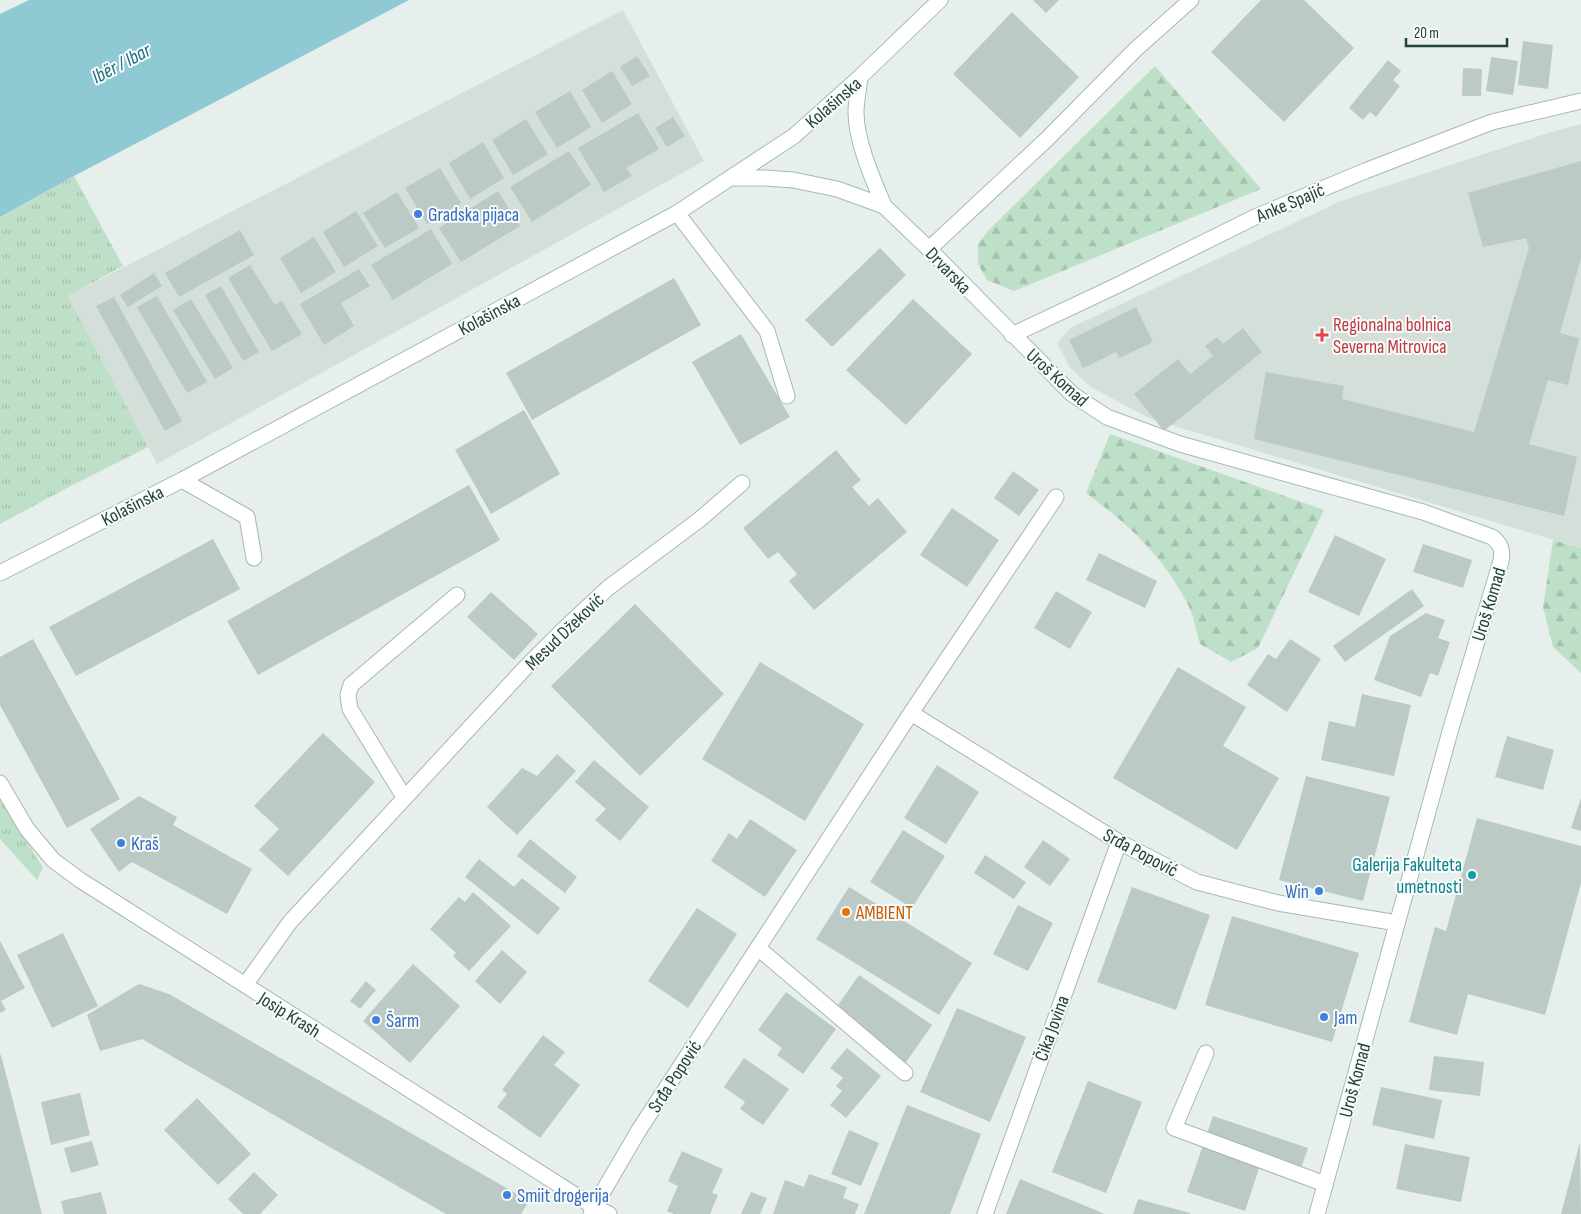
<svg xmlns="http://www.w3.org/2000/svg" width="1581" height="1214" font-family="'Sofia Sans Condensed',sans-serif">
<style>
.built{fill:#d4dfda}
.grass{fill:url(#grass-tufts)}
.forest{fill:url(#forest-firs)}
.water{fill:#8ec9d4}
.building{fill:#bbcac4}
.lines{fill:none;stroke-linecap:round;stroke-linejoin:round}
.lane-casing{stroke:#a8b8b2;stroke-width:17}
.street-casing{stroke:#a8b8b2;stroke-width:17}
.secondary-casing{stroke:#a4bbb3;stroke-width:17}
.lane{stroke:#fff;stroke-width:15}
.street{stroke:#fff;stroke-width:15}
.secondary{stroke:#fff;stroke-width:15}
.shop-dot{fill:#3f7fe0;stroke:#f7fbf9;stroke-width:2}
.health-dot{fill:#e0444e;stroke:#f7fbf9;stroke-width:2}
.culture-dot{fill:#0f9aa8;stroke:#f7fbf9;stroke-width:2}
.food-dot{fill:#e8710a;stroke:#f7fbf9;stroke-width:2}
.labels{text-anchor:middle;stroke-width:4;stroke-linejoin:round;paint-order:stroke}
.street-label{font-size:19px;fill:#24423a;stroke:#f7fbf9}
.shop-label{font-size:19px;fill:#366cbe;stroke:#f7fbf9;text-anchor:start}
.health-label{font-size:19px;fill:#be3a42;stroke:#f7fbf9;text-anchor:start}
.culture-label{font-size:19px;fill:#0d838f;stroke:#f7fbf9;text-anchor:end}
.food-label{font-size:19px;fill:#c56008;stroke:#f7fbf9;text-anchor:start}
.water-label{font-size:20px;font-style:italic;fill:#1c6f80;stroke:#f7fbf9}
</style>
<defs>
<pattern id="grass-tufts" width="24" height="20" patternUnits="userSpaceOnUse" patternTransform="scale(1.25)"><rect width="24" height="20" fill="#bfe0c8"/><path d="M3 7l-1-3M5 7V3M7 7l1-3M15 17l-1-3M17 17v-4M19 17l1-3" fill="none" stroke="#a4c1ad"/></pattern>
<pattern id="forest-firs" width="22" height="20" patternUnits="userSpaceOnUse" patternTransform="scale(1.25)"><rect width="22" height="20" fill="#bfe0c8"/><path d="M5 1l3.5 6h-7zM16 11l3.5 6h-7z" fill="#a4c1ad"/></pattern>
</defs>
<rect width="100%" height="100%" fill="#e6efeb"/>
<path class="built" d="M623,10L704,161L157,464L68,296Z
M1581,124V548L1151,419L1091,387L1070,368L1057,343L1070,328L1341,201L1545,134Z"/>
<path class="grass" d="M74,176L123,266L68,296L148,447L65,489L0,524V217Z
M0,797L43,868L37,880L0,839Z"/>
<path class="forest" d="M1155,66L1261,189L1014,291L987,280L978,264V244L989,230Z
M1110,434L1324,510L1258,648L1231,662L1200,644C1196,631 1194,615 1187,603C1163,556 1128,524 1086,493Z
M1553,540L1581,548V673L1553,647L1543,607Z"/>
<path class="water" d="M29,0H409L74,176L0,217V14Z"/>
<path class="building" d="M1033,0H1059L1046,13Z
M1261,0H1304L1354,48L1284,122L1211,52Z
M1012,12L1079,77L1020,138L953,74Z
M1523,41L1553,45L1548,89L1518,85Z
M637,56L650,76L632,86L620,67Z
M1491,57L1518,61L1513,95L1486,91Z
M1388,60L1401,71L1393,80L1400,86L1376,117L1370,112L1363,120L1349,108Z
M1463,68L1482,69L1481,96H1462Z
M612,71L632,104L602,123L582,90Z
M570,91L591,127L557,148L535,112Z
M638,113L659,149L626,168L632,176L604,192L578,148Z
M673,117L685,136L667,147L655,128Z
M526,119L548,154L513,175L492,140Z
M483,142L504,178L470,199L449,163Z
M569,151L591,185L532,222L510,187Z
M1581,161V258L1560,333L1579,338L1568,385L1548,380L1529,444L1577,457L1564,516L1254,439L1266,372L1344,386L1342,399L1474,432L1529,248L1526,238L1483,247L1468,193Z
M440,168L461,203L427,224L405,188Z
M498,191L520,226L461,262L439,228Z
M397,192L419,228L385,248L363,213Z
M356,211L378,246L344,267L323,232Z
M431,229L452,264L393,300L371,265Z
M240,230L254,255L179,297L165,273Z
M314,237L336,272L301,293L280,258Z
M880,248L906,275L832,347L805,320Z
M250,265L275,305L282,301L302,334L272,351L228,278Z
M359,269L370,286L341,303L354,326L324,345L300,304Z
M154,273L162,286L128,307L120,295Z
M674,278L701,325L532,420L506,373Z
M221,286L259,352L243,361L205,295Z
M157,296L207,382L187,393L137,307Z
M114,297L182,421L165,431L96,306Z
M191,299L233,368L215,379L173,310Z
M913,299L972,354L906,425L846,370Z
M1136,307L1153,342L1119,358L1116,352L1083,368L1069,340Z
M1243,328L1262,352L1164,431L1134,394L1178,359L1190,374L1213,356L1205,346L1217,337L1223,344Z
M741,334L790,417L740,445L692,362Z
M524,410L560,474L491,514L455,450Z
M836,450L861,480L852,487L869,506L878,498L907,532L814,610L789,581L797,574L778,552L768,559L743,528Z
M1013,471L1039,490L1019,516L994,498Z
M469,485L500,540L258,675L227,621Z
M952,508L999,540L967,587L920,555Z
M1335,535L1386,559L1359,616L1308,592Z
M213,539L240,589L76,676L49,627Z
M1423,544L1472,560L1463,588L1413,572Z
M1099,553L1157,581L1145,608L1086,580Z
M1412,589L1424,606L1345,662L1333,646Z
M1056,591L1092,612L1070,649L1034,628Z
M491,592L538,634L514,660L467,617Z
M635,604L724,694L640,776L551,686Z
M1426,613L1445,620L1438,638L1450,642L1438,676L1430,673L1421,697L1374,680L1390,636Z
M33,639L120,799L67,828L0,705V657Z
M1290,639L1321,659L1287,712L1247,685L1268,654L1276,659Z
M760,662L864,724L805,821L702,759Z
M1178,667L1246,707L1223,746L1279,778L1237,850L1113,778Z
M1362,694L1411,705L1394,776L1321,760L1329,721L1355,727Z
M323,733L375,782L288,876L259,850L279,829L254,806Z
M1507,736L1554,750L1543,790L1495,777Z
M557,754L576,771L517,835L487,807L522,768L537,776Z
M594,760L649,807L620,841L595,820L606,809L575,782Z
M937,765L979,792L946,844L904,818Z
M1306,776L1390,797L1363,901L1279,880Z
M139,796L177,817L173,825L252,869L227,914L132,862L119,872L90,829Z
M1581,798V831L1571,828Z
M1477,818L1581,846V883L1545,1015L1468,994L1457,1035L1409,1022L1435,927L1446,931Z
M750,819L797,850L765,897L711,861L729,833L737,839Z
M903,830L945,856L912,908L870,882Z
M530,839L577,877L565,893L517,856Z
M1043,840L1070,859L1050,886L1024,867Z
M985,855L1026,882L1014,899L974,873Z
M479,859L514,887L522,878L560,908L538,935L465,877Z
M849,887L972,963L939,1015L816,939Z
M1132,887L1210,915L1176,1010L1097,982Z
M473,892L511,926L469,971L453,956L456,953L430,929L459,897L465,902Z
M1018,905L1053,923L1028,971L993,954Z
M697,908L737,934L688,1008L648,981Z
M1232,916L1359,953L1332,1042L1205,1005Z
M63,933L98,1006L52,1028L17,955Z
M0,941L25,988L1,1001L6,1010L0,1013Z
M502,950L527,972L500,1004L475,981Z
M413,964L460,1006L410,1063L363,1021Z
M859,975L932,1025L902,1068L829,1018Z
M366,981L376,990L360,1009L350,1001Z
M139,984L169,994L529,1201L521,1214H446L142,1039L100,1051L87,1015Z
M786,992L836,1029L803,1074L777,1055L782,1048L758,1030Z
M957,1008L1026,1037L990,1122L920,1092Z
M543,1035L565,1052L554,1065L580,1085L540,1138L497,1107L507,1094L502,1090Z
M847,1048L881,1076L846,1118L830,1105L842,1091L836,1086L843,1078L830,1068Z
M0,1055H1L42,1214H0Z
M1434,1056L1484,1062L1480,1096L1429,1090Z
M744,1058L789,1089L763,1125L740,1109L745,1102L724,1087Z
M1088,1081L1142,1102L1106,1193L1052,1172Z
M1381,1087L1442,1100L1434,1139L1372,1125Z
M80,1093L90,1135L51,1145L41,1102Z
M197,1098L251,1154L218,1185L164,1130Z
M907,1105L981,1134L950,1214H864Z
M1213,1116L1308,1148L1300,1171L1262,1159L1245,1211L1187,1192Z
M849,1130L879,1143L861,1186L831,1174Z
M92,1141L99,1165L71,1173L64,1148Z
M1580,1142L1581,1214H1561Z
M1405,1144L1470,1157L1461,1202L1396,1189Z
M682,1151L723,1169L712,1193L718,1195L710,1214H674L667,1211L678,1186L668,1181Z
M254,1172L278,1195L260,1214H243L228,1199Z
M809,1174L847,1187L843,1198L859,1204L855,1214H773L785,1180L804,1187Z
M1020,1179L1105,1214H1006Z
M101,1192L107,1214H64L61,1201Z
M751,1192L767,1198L760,1214H741Z
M1138,1199L1190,1213V1214H1133Z"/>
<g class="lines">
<defs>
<path id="lane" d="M929,249L1046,140L1136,49L1191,0
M404,797L350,709L348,695L351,685L457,595
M758,948L905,1073
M1206,1053L1174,1128L1325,1184"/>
<path id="street" d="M677,213L767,331L787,396
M1012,335L1118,285L1255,217L1365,171L1492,122L1581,101
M182,480L247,517L254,558
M911,713L1119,842L1197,882L1278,903L1397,923
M0,783L27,829L53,860L80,880L594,1207L639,1130L911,713L1056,497
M245,985L290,922L525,668L564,629L608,588L699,520L742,483
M985,1214L1119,842"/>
<path id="secondary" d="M860,77C859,89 856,101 856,112C856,142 873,179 884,206
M732,178H765L793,180L837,189L884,206L929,249L1072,394L1107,417L1180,444L1423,512L1492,537C1501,544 1503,550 1501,561L1451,728L1317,1214
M0,573L182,480L677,213L794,136L860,77L940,0
M591,1214L594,1207L609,1214"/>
</defs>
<use href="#lane" class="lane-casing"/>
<use href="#street" class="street-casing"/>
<use href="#secondary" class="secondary-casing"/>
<use href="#lane" class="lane"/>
<use href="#street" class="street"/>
<use href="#secondary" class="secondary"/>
</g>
<g class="shop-dot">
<circle cx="418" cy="214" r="5"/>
<circle cx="121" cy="843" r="5"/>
<circle cx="1319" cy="891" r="5"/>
<circle cx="1324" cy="1017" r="5"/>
<circle cx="376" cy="1020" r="5"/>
<circle cx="507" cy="1195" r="5"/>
</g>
<path class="health-dot" d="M1319.5 327.5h5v5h5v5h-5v5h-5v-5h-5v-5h5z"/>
<circle class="culture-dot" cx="1472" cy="875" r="5"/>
<circle class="food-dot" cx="846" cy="912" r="5"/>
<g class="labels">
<g class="street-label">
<text transform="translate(833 102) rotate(-41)" y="7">Kolašinska</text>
<text transform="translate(1290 202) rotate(-23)" y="7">Anke Spajić</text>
<text transform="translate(949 270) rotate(46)" y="7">Drvarska</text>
<text transform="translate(489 314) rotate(-28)" y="7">Kolašinska</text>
<text transform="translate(1058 377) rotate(42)" y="7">Uroš Komad</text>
<text transform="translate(132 505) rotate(-27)" y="7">Kolašinska</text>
<text transform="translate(1488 604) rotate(-73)" y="7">Uroš Komad</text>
<text transform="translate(564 631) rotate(-44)" y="7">Mesud Džeković</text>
<text transform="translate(1141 852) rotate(28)" y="7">Srđa Popović</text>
<text transform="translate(290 1014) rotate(32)" y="7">Josip Krash</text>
<text transform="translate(1051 1028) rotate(-70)" y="7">Čika Jovina</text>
<text transform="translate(674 1076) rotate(-57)" y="7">Srđa Popović</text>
<text transform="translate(1354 1080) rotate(-75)" y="7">Uroš Komad</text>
</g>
<g class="shop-label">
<text x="428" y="221">Gradska pijaca</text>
<text x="131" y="850">Kraš</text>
<text x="1309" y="898" text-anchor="end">Win</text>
<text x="1334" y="1024">Jam</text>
<text x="386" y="1027">Šarm</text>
<text x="517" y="1202">Smiit drogerija</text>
</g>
<g class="health-label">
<text x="1333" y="331">Regionalna bolnica<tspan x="1333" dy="22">Severna Mitrovica</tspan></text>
</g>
<g class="culture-label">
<text x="1462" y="871">Galerija Fakulteta<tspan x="1462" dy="22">umetnosti</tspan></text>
</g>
<g class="food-label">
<text x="856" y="919">AMBIENT</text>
</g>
<g class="water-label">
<text transform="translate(121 63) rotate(-28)" y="7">Ibër / Ibar</text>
</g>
</g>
<path d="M1406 38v8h101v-8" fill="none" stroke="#24423a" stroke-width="2.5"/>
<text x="1414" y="38" font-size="15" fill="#24423a" stroke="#f7fbf9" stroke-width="4" paint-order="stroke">20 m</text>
</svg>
